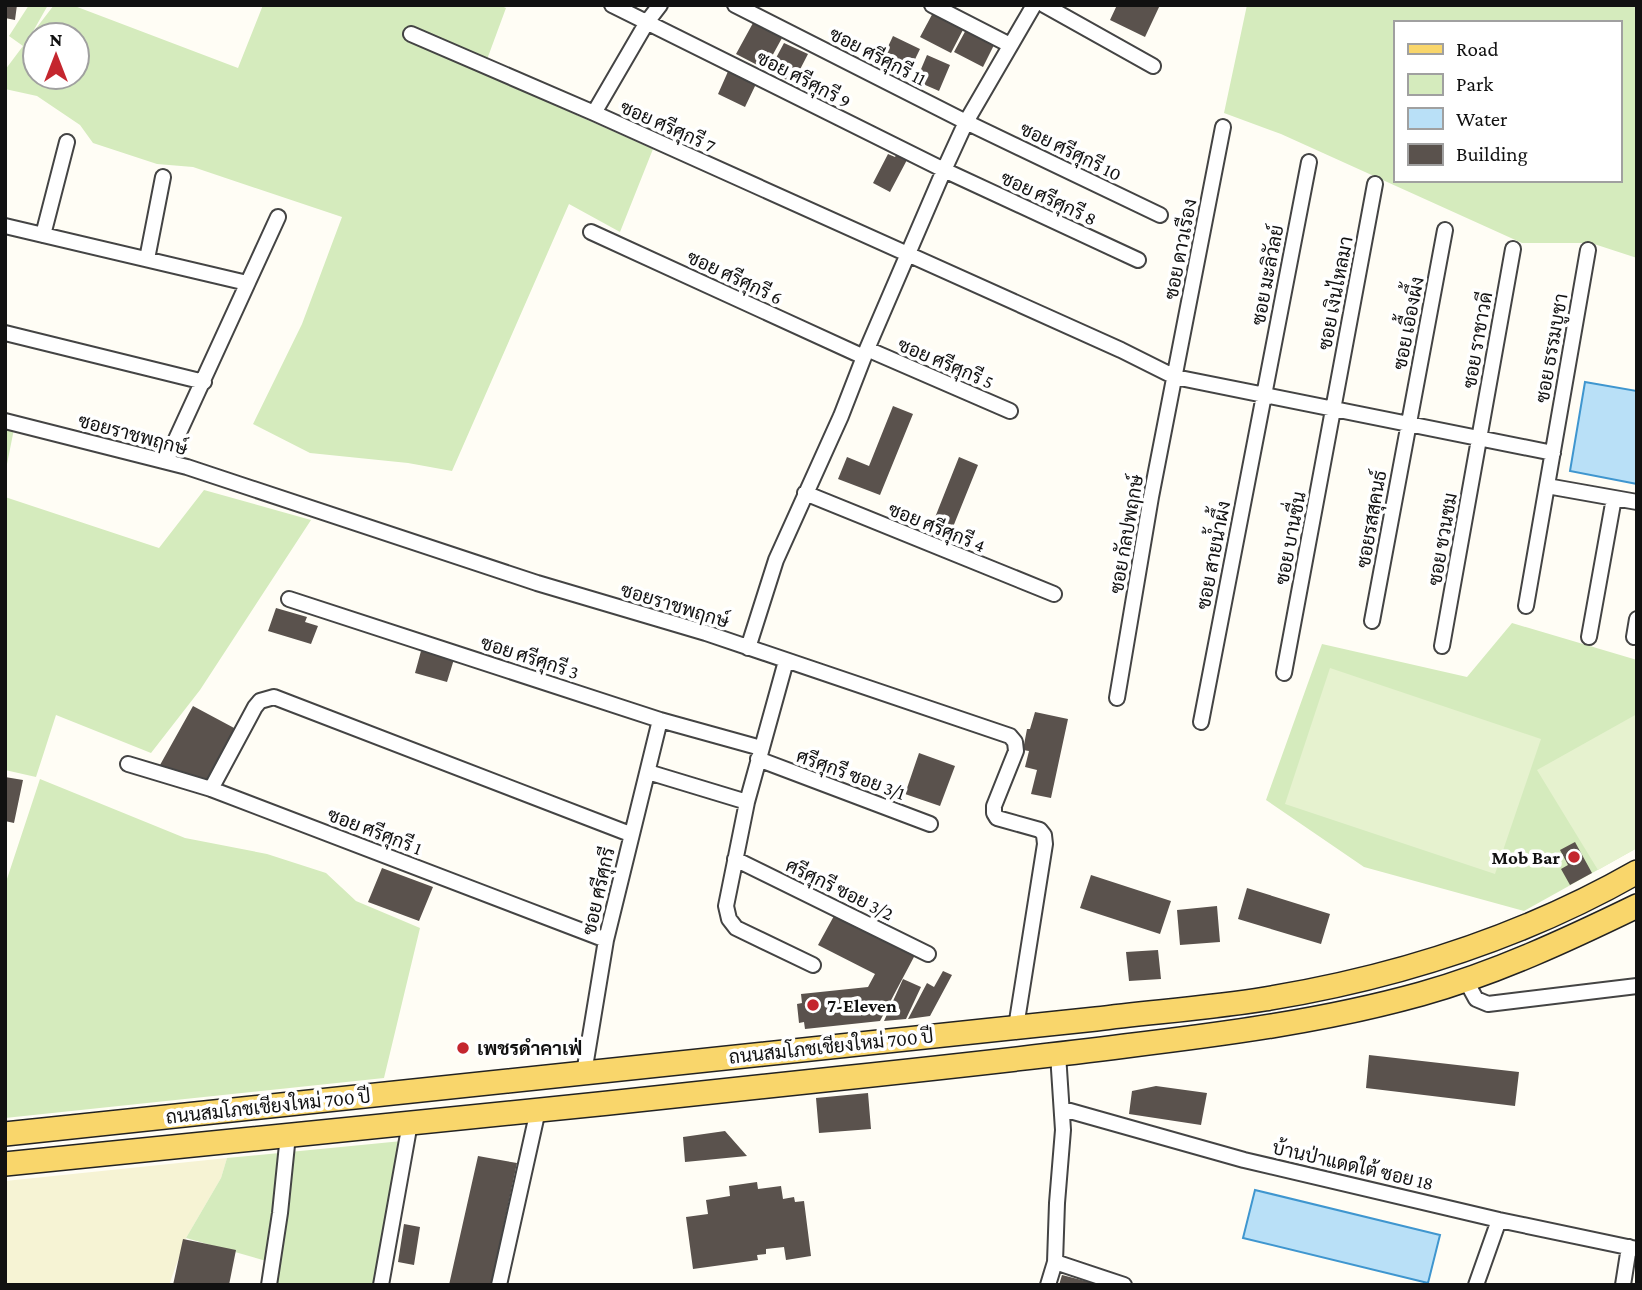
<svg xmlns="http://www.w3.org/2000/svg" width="1642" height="1290" font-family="'Crimson Pro',Sarabun,serif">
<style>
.farmland{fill:#f6f3d4}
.green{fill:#d5ebbd;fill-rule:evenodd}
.pitch{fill:#e6f2cf}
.water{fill:#b9e0f7;stroke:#3f96cf;stroke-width:2}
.building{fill:#5a524d}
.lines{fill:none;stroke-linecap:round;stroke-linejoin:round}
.minor-casing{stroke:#444;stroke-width:18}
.primary-casing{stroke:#222;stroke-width:26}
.minor{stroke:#fff;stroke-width:14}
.primary{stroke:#f9d66b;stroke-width:23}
.poi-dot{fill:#c4262e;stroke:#fff;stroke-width:2.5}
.labels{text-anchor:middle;stroke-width:7;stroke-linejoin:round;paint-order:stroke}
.street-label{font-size:19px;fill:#111;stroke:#fff}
.poi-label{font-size:19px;font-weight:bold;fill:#111;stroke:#fff;text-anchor:start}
</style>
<rect width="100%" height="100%" fill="#fffdf5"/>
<path class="farmland" d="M227,1158L221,1178L186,1238L169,1285H5V1181Z"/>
<path class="green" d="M29,5H48L31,35L54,5H72L238,68L263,5H499L506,8L482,73L653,149L620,232L569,204L452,471L408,463L310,453L253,424L302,324L342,217L193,167L157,164L93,143L80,125L37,96L5,89V70L23,46L9,36ZM35,35H77V77H35Z
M1247,5H1637V258L1591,243H1522L1281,134L1224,113ZM1395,23H1619V180H1395Z
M5,427L14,429L5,474Z
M204,490L311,520L200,690L151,753L56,715L36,777L5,770V497L159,548Z
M1512,623L1637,660V848L1524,911L1364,867L1266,800L1322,644L1467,677Z
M40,779L185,838L267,854L326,873L356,901L420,928L384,1078L5,1118V885Z
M402,1141L376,1285H275L277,1264L186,1238L221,1178L227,1158Z"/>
<path class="pitch" d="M1330,668L1541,739L1495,874L1285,804Z
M1637,714V848L1598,870L1537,770Z"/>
<path class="water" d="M1585,382L1637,391V484L1570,471Z
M1255,1190L1440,1235L1428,1283L1243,1238Z"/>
<path class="building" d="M5,5H17L15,20L5,18Z
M1117,5H1160L1145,37L1110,20Z
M935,9L966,24L951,53L920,37Z
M753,23L782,38L765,69L736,54Z
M968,26L996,41L983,67L954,52Z
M893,36L920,49L905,80L878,68Z
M784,43L808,54L793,83L769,71Z
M927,55L950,65L939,91L916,81Z
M730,67L756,84L745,107L718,94Z
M898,152L908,158L890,192L873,183L888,154L895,157Z
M893,406L913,414L880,495L838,479L847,457L869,466Z
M959,457L978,465L953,527L934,520Z
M276,608L307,617L305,622L318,626L311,644L268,631Z
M421,651L438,656L439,651L455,656L447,682L415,673Z
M193,706L236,729L206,782L160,765Z
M1035,712L1068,719L1051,798L1031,794L1037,770L1025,767L1029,751L1023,750L1027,729H1030Z
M919,753L955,766L940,806L905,794Z
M5,777L23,780L14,823L5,821Z
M1575,842L1592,873L1570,885L1561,869L1568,865L1560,850Z
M382,868L433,887L419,921L368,902Z
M1091,875L1171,901L1160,934L1080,908Z
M1247,888L1330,914L1321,944L1238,919Z
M1217,906L1220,942L1180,945L1177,910Z
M835,914L915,955L880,1021L805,1029L804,1022L799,1023L797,1004L802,1003L801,994L868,987L875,974L818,945Z
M1158,950L1161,979L1129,981L1126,952Z
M943,971L952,975L930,1016L908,1019L927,983L934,987Z
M903,979L921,987L906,1019L884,1021Z
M1369,1055L1519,1072L1515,1106L1366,1088Z
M1156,1086L1207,1093L1201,1125L1129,1114L1132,1091Z
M868,1093L871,1129L819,1133L816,1098Z
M725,1131L747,1156L685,1162L683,1137Z
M478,1156L517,1163L491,1285H449Z
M757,1182L758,1189L781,1186L783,1199L794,1197L795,1202L804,1201L811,1256L786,1260L784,1247L766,1249V1254L757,1255L758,1260L693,1269L686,1217L708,1214L706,1200L730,1196L729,1186Z
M404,1224L420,1227L414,1265L398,1262Z
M183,1239L236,1250L229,1285H173Z
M1062,1275L1097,1284V1285H1059Z"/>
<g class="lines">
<defs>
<path id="minor" d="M612,5L944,170L1138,260
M735,5L966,122L1160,215
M932,5L1010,45
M1044,5L1153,66
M411,34L594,113L1121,350L1175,377L1553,453
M594,113L647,22L660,5
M5,226L247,283
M591,232L864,357
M43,235L67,142
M147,259L163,177
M5,333L204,382
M867,349L1010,411
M5,421L187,467L537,583L706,633L1010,736L1015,742L1016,751L994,806V813L997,818L1040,830L1044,835L1045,844L1016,1027
M166,461L278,217
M1547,486L1637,502
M805,493L1054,594
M289,599L660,720L761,748
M1526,606L1588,250
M1372,621L1445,230
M1589,637L1614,498
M1634,637L1637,619
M1442,646L1513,249
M748,648L776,560L841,416L867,349L944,170L966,122L1034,5
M786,661L747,802L726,906L729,919L736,928L813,965
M1284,673L1375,184
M1117,698L1151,497L1223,127
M1201,722L1309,162
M758,759L930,824
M128,764L211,789L606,940
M648,772L747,802
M211,789L255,707L260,701L274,697L630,834
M735,859L928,954
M1465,979L1476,999L1488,1004L1637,986
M584,1073L606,940L660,720
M1063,1109L1244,1160L1499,1220L1637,1249
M1055,1262L1124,1285
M269,1285L280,1213L288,1135
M381,1285L410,1123
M499,1285L538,1110
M1048,1285L1055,1262L1057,1203L1063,1130L1058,1054
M1476,1285L1499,1220
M1623,1285L1629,1247"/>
<path id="primary" d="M5,1134L1096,1019C1152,1012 1209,1008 1265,999C1394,978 1523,937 1637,872
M5,1164C285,1135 564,1109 843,1078C937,1068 1031,1058 1125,1046C1224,1034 1324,1021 1421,994C1496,973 1567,940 1637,906"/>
</defs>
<use href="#minor" class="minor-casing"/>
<use href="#primary" class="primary-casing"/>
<use href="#minor" class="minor"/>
<use href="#primary" class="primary"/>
</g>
<g class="poi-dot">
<circle cx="1574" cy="857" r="7"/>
<circle cx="813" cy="1005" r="7"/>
<circle cx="463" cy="1048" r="7"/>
</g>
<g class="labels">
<g class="street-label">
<text transform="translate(878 56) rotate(27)" y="7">ซอย ศรีศุกรี 11</text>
<text transform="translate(804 79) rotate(27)" y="7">ซอย ศรีศุกรี 9</text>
<text transform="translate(668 126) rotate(24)" y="7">ซอย ศรีศุกรี 7</text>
<text transform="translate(1071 151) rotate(26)" y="7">ซอย ศรีศุกรี 10</text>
<text transform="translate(1049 198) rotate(25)" y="7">ซอย ศรีศุกรี 8</text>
<text transform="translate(1180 249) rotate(-79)" y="7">ซอย ดาวเรือง</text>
<text transform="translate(1267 275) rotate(-79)" y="7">ซอย มะลิวัลย์</text>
<text transform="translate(735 277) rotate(25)" y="7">ซอย ศรีศุกรี 6</text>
<text transform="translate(1335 293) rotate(-79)" y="7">ซอย เงินไหลมา</text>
<text transform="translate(1408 323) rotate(-79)" y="7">ซอย เอื้องผึ้ง</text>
<text transform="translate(1477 340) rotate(-80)" y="7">ซอย ราชาวดี</text>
<text transform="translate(1551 348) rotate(-80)" y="7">ซอย ธรรมบูชา</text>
<text transform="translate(946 363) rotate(23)" y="7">ซอย ศรีศุกรี 5</text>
<text transform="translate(133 434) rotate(15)" y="7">ซอยราชพฤกษ์</text>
<text transform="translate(1371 519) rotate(-80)" y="7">ซอยรสสุคนธ์</text>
<text transform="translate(937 527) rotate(22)" y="7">ซอย ศรีศุกรี 4</text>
<text transform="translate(1126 534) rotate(-80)" y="7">ซอย กัลปพฤกษ์</text>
<text transform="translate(1290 538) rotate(-79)" y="7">ซอย บานชื่น</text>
<text transform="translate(1442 539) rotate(-80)" y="7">ซอย ชวนชม</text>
<text transform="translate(1213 555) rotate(-79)" y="7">ซอย สายน้ำผึ้ง</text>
<text transform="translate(675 605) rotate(17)" y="7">ซอยราชพฤกษ์</text>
<text transform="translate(530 657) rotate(18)" y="7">ซอย ศรีศุกรี 3</text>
<text transform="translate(851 774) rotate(20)" y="7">ศรีศุกรี ซอย 3/1</text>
<text transform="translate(375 831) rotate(21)" y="7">ซอย ศรีศุกรี 1</text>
<text transform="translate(840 889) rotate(26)" y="7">ศรีศุกรี ซอย 3/2</text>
<text transform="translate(598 891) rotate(-77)" y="7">ซอย ศรีศุกรี</text>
<text transform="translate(831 1046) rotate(-6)" y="7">ถนนสมโภชเชียงใหม่ 700 ปี</text>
<text transform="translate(268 1106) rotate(-6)" y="7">ถนนสมโภชเชียงใหม่ 700 ปี</text>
<text transform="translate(1353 1165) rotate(13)" y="7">บ้านป่าแดดใต้ ซอย 18</text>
</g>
<g class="poi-label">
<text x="1560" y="864" text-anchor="end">Mob Bar</text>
<text x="827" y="1012">7-Eleven</text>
<text x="477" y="1055">เพชรดำคาเฟ่</text>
</g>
</g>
<rect width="1642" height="1290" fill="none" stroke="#111111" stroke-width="14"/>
<rect x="1394" y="21" width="228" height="161" fill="#ffffff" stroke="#a0a0a0" stroke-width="2"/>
<rect x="1408" y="44" width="35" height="10" fill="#f9d66b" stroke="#a0a0a0" stroke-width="2"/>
<text x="1456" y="56" font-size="21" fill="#111111">Road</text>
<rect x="1408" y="74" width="35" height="21" fill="#d5ebbd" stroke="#a0a0a0" stroke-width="2"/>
<text x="1456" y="91" font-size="21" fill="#111111">Park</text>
<rect x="1408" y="108" width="35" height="21" fill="#b9e0f7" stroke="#a0a0a0" stroke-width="2"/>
<text x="1456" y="126" font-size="21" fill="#111111">Water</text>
<rect x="1408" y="144" width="35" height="21" fill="#5a524d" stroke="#a0a0a0" stroke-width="2"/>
<text x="1456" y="161" font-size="21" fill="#111111">Building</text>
<g transform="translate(56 56)"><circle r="33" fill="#ffffff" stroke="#a0a0a0" stroke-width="2"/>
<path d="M0-5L12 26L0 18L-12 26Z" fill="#c4262e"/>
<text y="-10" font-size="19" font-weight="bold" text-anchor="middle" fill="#111111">N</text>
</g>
</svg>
